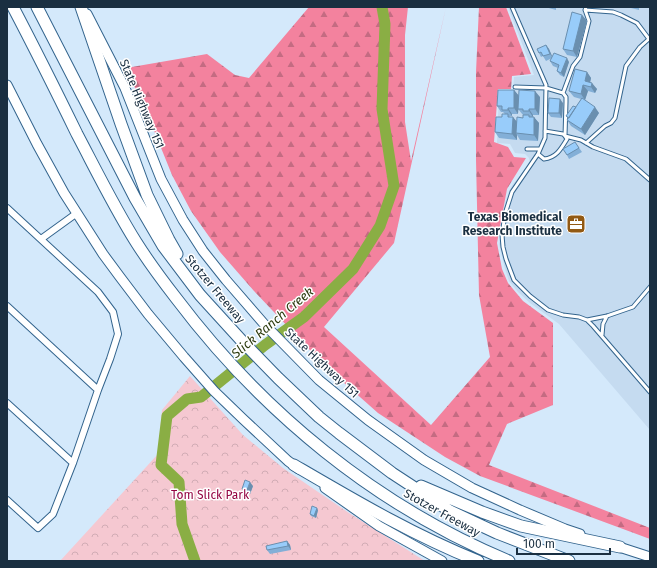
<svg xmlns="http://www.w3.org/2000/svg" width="657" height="568" font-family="'Fira Sans',sans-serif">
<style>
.built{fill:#c5dbf0}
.forest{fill:url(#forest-firs)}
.park{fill:url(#park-crowns)}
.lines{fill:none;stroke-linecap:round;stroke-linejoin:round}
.river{stroke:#8aae44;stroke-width:11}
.service-casing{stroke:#33648d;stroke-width:5}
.minor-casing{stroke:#33648d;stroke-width:8}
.secondary-casing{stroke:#33648d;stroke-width:11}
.motorway-casing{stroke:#33648d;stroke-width:13}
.service{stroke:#fff;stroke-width:3}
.minor{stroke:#fff;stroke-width:6}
.secondary{stroke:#fff;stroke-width:9}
.motorway{stroke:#fff;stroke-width:11}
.wall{fill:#83afd7;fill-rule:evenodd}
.shaded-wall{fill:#6a8faf}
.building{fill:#98ccfa;stroke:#6a8faf}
.labels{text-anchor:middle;stroke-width:3;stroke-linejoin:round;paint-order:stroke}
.street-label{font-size:12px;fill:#1a2f41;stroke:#fff}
.poi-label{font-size:12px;font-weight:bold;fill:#1a2f41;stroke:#fff;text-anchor:end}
.park-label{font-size:12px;fill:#930441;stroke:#fff}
.water-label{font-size:13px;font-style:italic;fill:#2c3b0f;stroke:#fff}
</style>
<defs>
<pattern id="forest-firs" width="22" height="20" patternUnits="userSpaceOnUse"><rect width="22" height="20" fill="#f3829e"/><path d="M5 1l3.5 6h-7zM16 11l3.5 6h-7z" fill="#c46b82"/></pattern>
<pattern id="park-crowns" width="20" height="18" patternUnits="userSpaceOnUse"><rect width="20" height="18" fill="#f5c8d1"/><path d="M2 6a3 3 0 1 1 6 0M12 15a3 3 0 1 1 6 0" fill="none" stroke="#d1acb5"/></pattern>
</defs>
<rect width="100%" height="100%" fill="#d4e9fb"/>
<path class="built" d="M508,7H650V430L559,324L530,303L518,292L509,281L505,269L499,244L505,203L509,191L513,184L530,163L529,158L525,154L515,153L510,144L497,143L499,91H513L514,77L534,75Z"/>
<path class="forest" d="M309,7H408L405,35V122L411,161L446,7L394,243L324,327L431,425L490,357L479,295L476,160V72L479,7H506L531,74L512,76L511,89H498L494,142L508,147L514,157L526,158L507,189L497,243L502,269L508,283L523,301L553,323V405L507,424L489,465L650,528V539L480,476L445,457L378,413L325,366L254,291L220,252L191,211L172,175L153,128L126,68L207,54L235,75L249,78Z"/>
<path class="park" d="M190,376L243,435L283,468L349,513L425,561H60L158,454L162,410Z"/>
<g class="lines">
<path class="river" d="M195,561L182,524L179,482L161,465L167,416L187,399L201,397L265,345L304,317L353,269L380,226L394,186L382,109L385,24L382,7"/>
<defs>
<path id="service" d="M512,7L546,85L545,138L538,154L512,192L505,214L502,235L503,247L506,259L514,280L530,296L548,310L563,315L579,317L587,320L593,326L650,392
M585,10L613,12L621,15L637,23L649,39
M515,87L546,88L563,93L566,97V102L565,136L581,140L593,147L626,159L650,180
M563,93L573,66L580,57L589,21L585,10L586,7
M586,143L605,126L611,123L615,118L626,66L640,47L650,38
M527,149H540
M538,154L544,159C556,158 561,149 567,139L565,136L563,134L545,131
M587,320L607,316L633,307L650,287
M602,335L603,324L607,316"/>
<path id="minor" d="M7,208L98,292L113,312L118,334L110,359L98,390L73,463L53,514L38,528L7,500
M41,239L77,213
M7,306L98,390
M7,403L73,463"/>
<path id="secondary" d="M87,14L125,88L161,179L183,220L203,251L226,280L265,325L319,380L368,420L424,460L472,488L520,510L565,529L580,534
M7,85L37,144L64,193L103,254L120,277L148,314L184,357L214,391L243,419L288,461L299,469
M325,488L379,526L442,561
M613,545L650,557"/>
<path id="motorway" d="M13,7C35,49 56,91 77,134C96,170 114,207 136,242C148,261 162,280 176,298C262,412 376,506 509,561
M37,7L135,198L163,246L200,295L241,340L278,378L319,417L339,433L392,473L450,511L497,533L569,561
M81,7L121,124L147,195L169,240L177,254
M294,465C354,500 413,535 478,561
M421,486L482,512L521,526L620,547"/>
</defs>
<use href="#service" class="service-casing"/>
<use href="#minor" class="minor-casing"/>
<use href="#secondary" class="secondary-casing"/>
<use href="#motorway" class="motorway-casing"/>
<use href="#service" class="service"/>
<use href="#minor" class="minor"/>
<use href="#secondary" class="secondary"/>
<use href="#motorway" class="motorway"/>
</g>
<path class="wall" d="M545,7H556V10Z
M627,7H639V10Z
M582,15L587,21L577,57L567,55L563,49Z
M546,45L549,49L552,57L569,62L564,77L560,75L557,71L558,68L553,66L550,61L552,58L546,61L543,56L541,57L539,53Z
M587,72L591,78L590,83L597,89L595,93L588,91L585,100L583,99L599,113L585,135L571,126L567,120L568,118L566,116L576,107L581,99L574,97L569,91Z
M514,90L519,96L540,97L539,115H533V117L539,123L538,141L520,140L517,135V140L499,138L495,132L502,117L505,114L503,112H501L497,106ZM519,100L518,109L523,115H526L517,122L509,116H512V114H518Z
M563,103L562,118L551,117L548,113Z
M575,142L582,152L569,159L567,155Z
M253,486L250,494L245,493L242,489Z
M318,510L316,518L311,516L310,514Z
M287,541L290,545L291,550L270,554L267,550Z"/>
<path class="shaded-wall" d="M582,15L587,21L577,57L573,51Z
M546,45L549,49L553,58L550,54Z
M567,58L569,62L564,77L561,73Z
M587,72L591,78L589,87L585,81Z
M592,83L597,89L595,93L591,87Z
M583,85L588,91L585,100L581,94Z
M514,90L519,96L518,114L514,108Z
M535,91L540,97L539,115L535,109Z
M560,99L563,103L562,118L559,113Z
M595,107L599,113L585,135L581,129Z
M508,108L512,114V116L508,110Z
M529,109L533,115V117L529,111Z
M513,117L518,123L516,133L517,135V140L512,134Z
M534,117L539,123L538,141L534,135Z
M250,482L253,486L250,494L247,490Z
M317,508L318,510L316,518L314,516Z
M287,541L290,545L291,550L288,546Z"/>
<path class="building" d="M572,12L582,15L573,51L563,49Z
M546,45L550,54L543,56L541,52L539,53L537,49Z
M554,53L567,58L561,73L557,71L559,65L550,61Z
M575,69L587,72L585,81L592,83L591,87L583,85L581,94L569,91Z
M498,90H514V108H508V110H502V106H497Z
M519,90L535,91V109H529V111H523V109H518Z
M549,98L560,99L559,113H548Z
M582,98L595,107L581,129L567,120Z
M573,106L576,107L569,118L566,116Z
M502,114H508V117H513L512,134L495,132L496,117H502Z
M523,115H529V117H534V135L516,133L517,117L523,118Z
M575,142L579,148L567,155L563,149Z
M245,480L250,482L247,490L242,489Z
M312,506L317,508L314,516L310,514Z
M287,541L288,546L267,550L266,546Z"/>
<defs>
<symbol id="office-square" viewBox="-11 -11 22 22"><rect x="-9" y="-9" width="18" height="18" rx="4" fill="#925913" stroke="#fff"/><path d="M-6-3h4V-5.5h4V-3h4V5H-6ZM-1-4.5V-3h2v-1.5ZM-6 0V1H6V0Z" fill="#fff"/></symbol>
</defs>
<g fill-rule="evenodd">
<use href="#office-square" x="565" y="213" width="22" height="22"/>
</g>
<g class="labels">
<g class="street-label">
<text transform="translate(142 104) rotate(67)" y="4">State Highway 151</text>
<text transform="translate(215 289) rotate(50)" y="4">Stotzer Freeway</text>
<text transform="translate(322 363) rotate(43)" y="4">State Highway 151</text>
<text transform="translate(442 513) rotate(29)" y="4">Stotzer Freeway</text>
</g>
<g class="poi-label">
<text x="562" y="221">Texas Biomedical<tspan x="562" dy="14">Research Institute</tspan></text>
</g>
<g class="park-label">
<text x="210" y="499">Tom Slick Park</text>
</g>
<g class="water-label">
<text transform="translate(272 322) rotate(-40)" y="5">Slick Ranch Creek</text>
</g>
</g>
<rect width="657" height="568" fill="none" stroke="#1a2f41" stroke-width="16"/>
<path d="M517 548v6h93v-6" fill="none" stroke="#1a2f41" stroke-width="2"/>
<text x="523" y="548" font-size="12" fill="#1a2f41" stroke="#ffffff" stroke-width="3" paint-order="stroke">100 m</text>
</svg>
